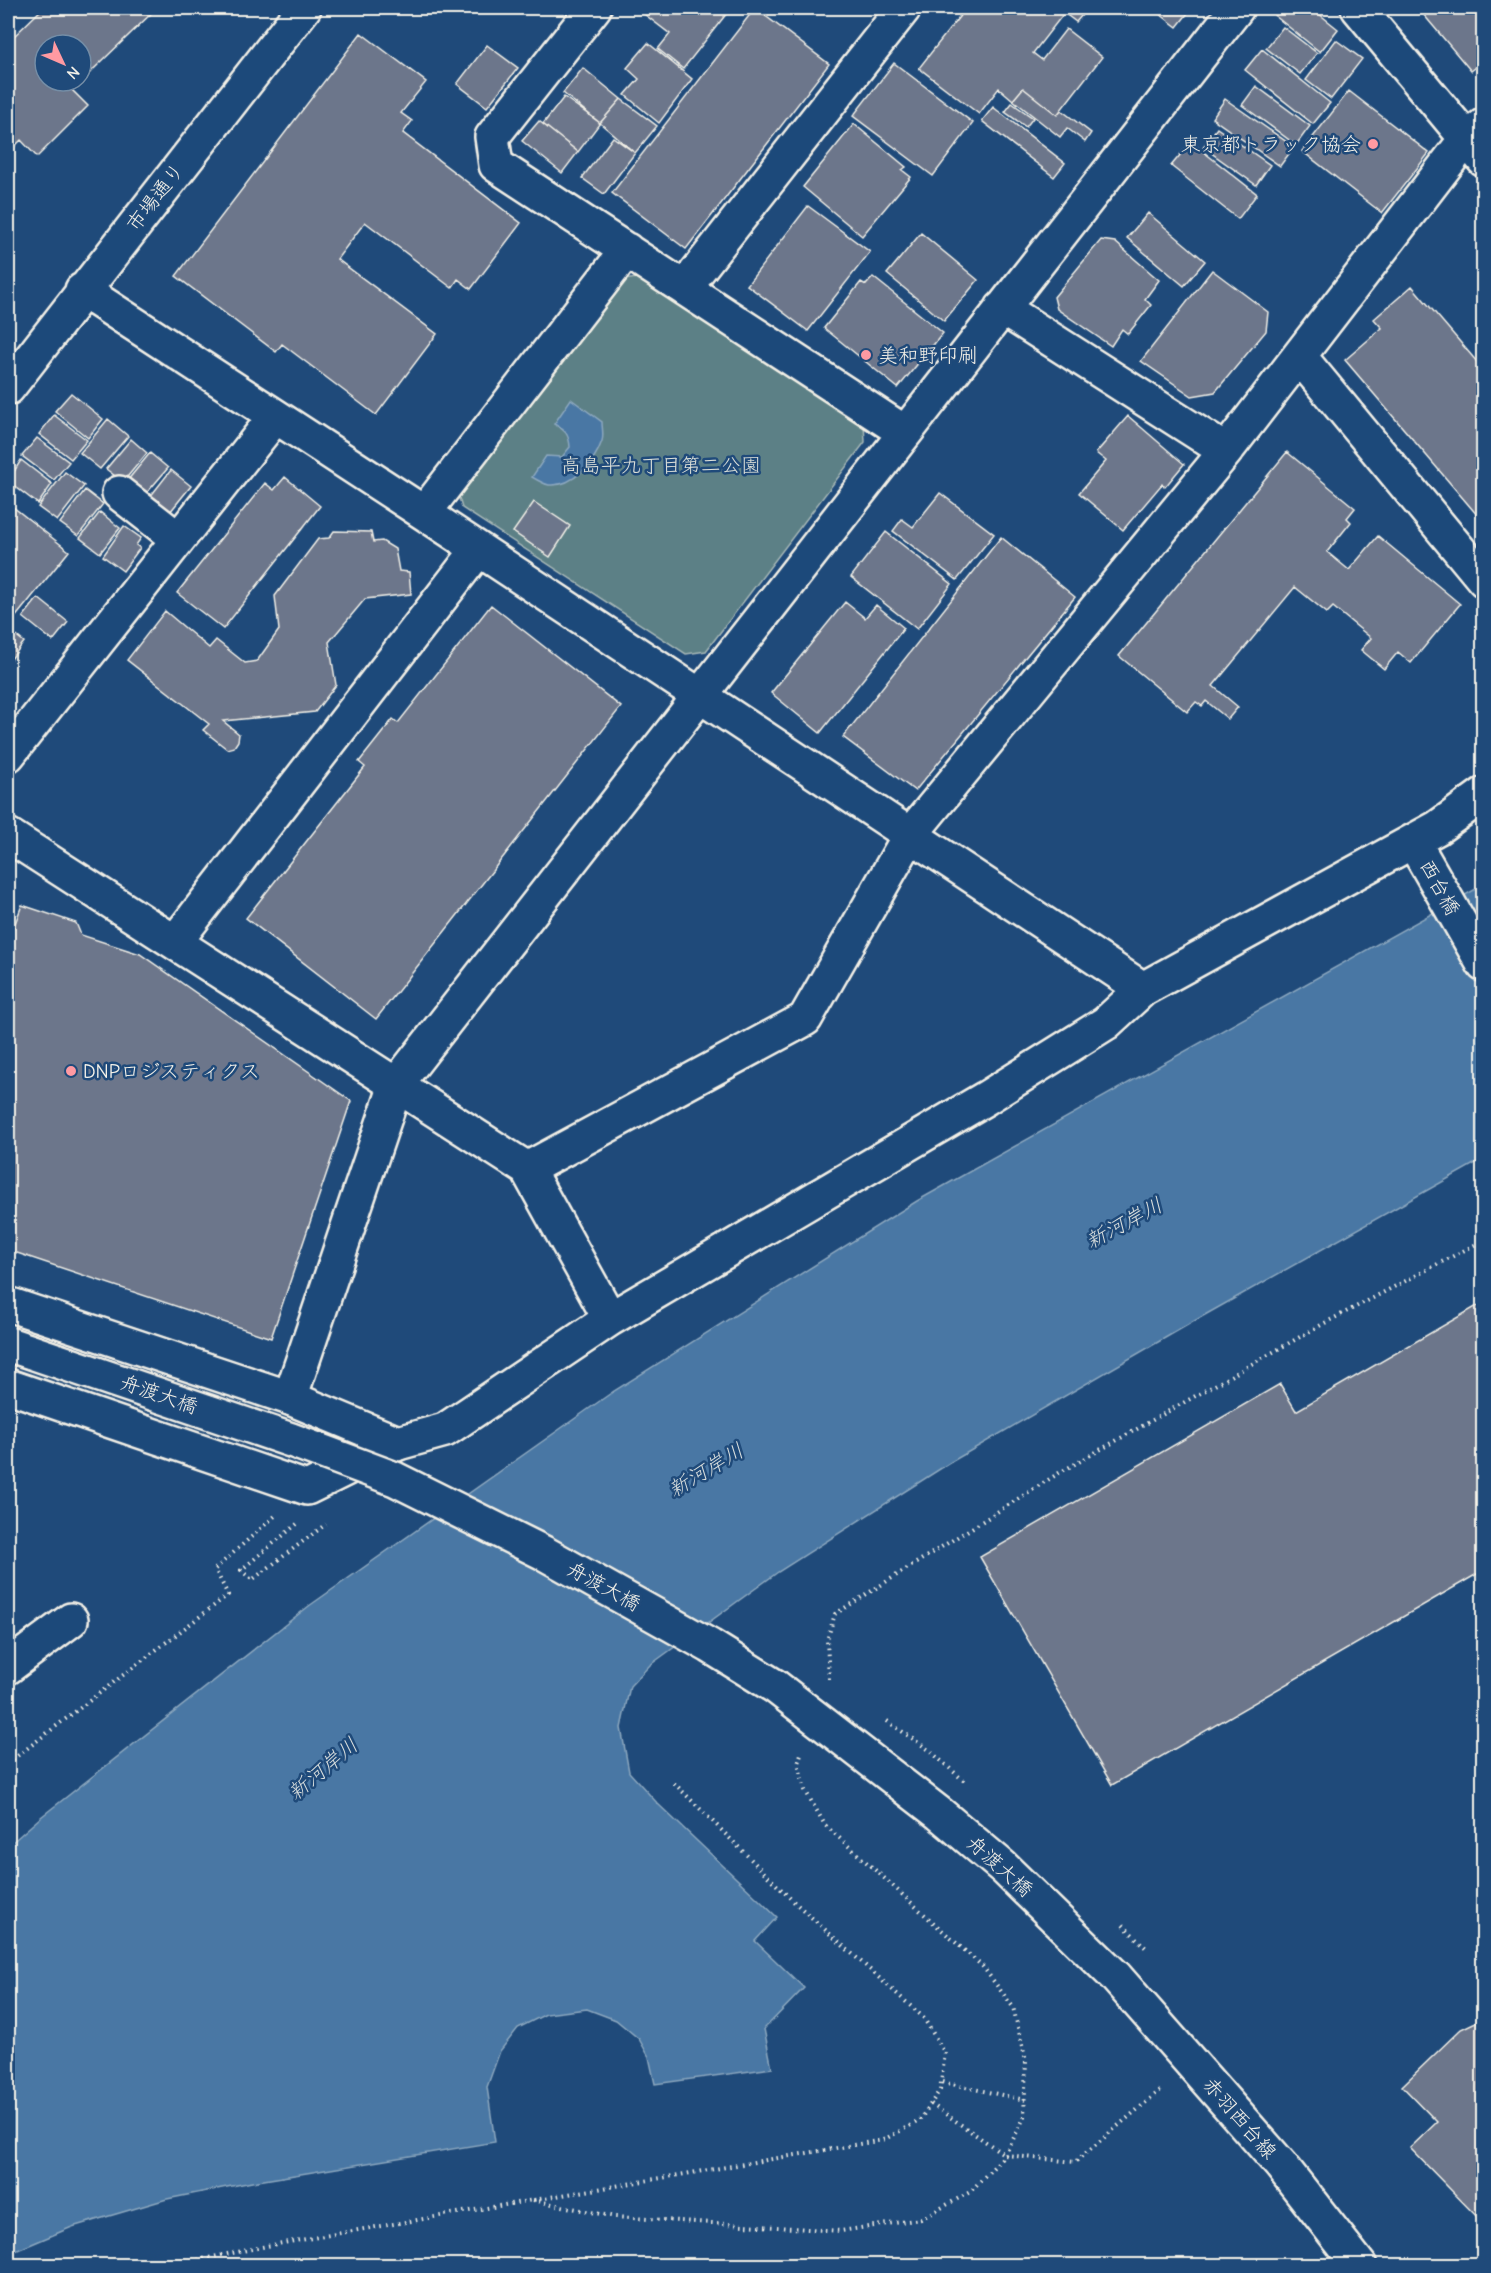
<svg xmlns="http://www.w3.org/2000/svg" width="1491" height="2273" font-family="'Comic Neue','Klee One',sans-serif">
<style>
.green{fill:#5b8086;stroke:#a8b8b7;stroke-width:1.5}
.water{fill:#4877a4;stroke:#8da8bf;stroke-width:1.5}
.building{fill:#6c768b;stroke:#f4f1e8;stroke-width:1.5;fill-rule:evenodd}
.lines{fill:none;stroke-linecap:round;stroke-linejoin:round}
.minor-casing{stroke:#f4f1e8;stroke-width:38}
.major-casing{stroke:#f4f1e8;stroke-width:38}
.path{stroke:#f4f1e8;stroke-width:4;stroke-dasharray:1.5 4.5;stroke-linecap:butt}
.minor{stroke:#1f4a7a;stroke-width:33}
.major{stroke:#1f4a7a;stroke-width:33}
.major-bridge-casing{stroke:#f4f1e8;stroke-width:38;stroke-linecap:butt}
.path-bridge{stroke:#f4f1e8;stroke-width:4;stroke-dasharray:1.5 4.5;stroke-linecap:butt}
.major-bridge{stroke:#1f4a7a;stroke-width:33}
.poi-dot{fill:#ff9aa2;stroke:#1f4a7a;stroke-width:2}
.labels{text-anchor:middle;stroke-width:5;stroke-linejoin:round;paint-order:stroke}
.poi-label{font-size:20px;fill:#f4f1e8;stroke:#1f4a7a;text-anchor:start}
.street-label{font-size:20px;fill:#f4f1e8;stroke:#1f4a7a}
.park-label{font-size:20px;fill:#dde0d9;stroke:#1f4a7a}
.water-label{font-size:21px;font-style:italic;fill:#dadfde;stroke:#1f4a7a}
</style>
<rect width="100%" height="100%" fill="#1f4a7a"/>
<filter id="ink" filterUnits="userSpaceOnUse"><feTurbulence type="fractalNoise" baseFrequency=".0167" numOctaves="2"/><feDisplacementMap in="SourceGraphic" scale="12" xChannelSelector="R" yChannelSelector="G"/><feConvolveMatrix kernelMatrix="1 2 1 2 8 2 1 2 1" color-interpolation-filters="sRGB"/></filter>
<g filter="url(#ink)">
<path class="green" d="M637,278L864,424L865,442L706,651L686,654L462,508L456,488L617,281Z"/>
<path class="water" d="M571,399L602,422C602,428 604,436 602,441C595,462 573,487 549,485C544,484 537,480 532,477L546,456L562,457L570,447C569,434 565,430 554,424Z
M1483,885V1159L1203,1316L951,1462L778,1572L650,1665L630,1686L621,1728L629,1772L658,1804L777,1917L755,1941L804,1988L764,2029L772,2068L655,2084L649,2057L639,2039L616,2020L587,2009L546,2014L518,2028L500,2051L487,2087L495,2142L252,2182L167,2199L72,2227L8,2254V1846L41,1817L309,1606L614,1391L917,1201Z"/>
<path class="building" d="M43,8H157L72,90L88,106L37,157L21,140L8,153V42ZM45,45H81V81H45Z
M649,8H731L683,69L658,49L670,34L644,14Z
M755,8L829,64L686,249L612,193Z
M966,8H1088L1076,22L1064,13L1033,53L1042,60L1066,29L1102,57L1057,115L1023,88L1013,100L999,88L979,114L919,68Z
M1152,8H1192L1177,27Z
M1282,8H1314L1313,9L1338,29L1320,52L1275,16Z
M1418,8H1484V61L1471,71Z
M1283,27L1317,53L1300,74L1266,48Z
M361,33L426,82L401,113L412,121L403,133L521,223L471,289L458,279L452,288L365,222L337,259L437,334L376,415L282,344L276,352L176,276Z
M1336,40L1362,59L1331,99L1306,80Z
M648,43L692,79L659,123L625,95L639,79L627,68Z
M487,45L518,68L487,107L457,84Z
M1262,49L1330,103L1313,124L1245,70Z
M894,63L973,123L933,176L853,116Z
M583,68L621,99L600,123L563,93Z
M1256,86L1310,126L1296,145L1242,105Z
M1023,88L1057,115L1061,110L1091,133L1085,142L1067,128L1060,137L1013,100Z
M1349,91L1429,153L1382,213L1302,151Z
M564,97L600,123L578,152L543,124Z
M621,99L657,126L635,153L600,123Z
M1225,99L1294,147L1280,166L1212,118Z
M1012,103L1033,118L1026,127L1005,112Z
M993,107L1065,163L1054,177L982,121Z
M539,121L578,152L562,173L522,141Z
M854,124L906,167L902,170L911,177L862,236L803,187Z
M1217,128L1270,165L1256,185L1203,147Z
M613,137L635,153L604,194L582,178Z
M1191,142L1257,194L1238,219L1171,166Z
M808,206L870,252L808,331L747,285Z
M1148,213L1205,261L1184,286L1127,238Z
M921,233L978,280L944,321L887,274Z
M1101,240L1115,242L1159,280L1145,299L1151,305L1128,334L1122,329L1111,346L1057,309L1054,297Z
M1212,270L1268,312L1266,331L1215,392L1192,396L1141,361Z
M873,277L943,333L898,388L824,328L861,282L866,285Z
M1412,286L1484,370V391L1479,395L1484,401V523L1345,360L1382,328L1374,319Z
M71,393L103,419L88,438L55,411Z
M54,415L87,440L71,459L39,434Z
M1128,416L1184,464L1165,487L1162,484L1123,530L1079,493L1106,461L1096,453Z
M108,419L128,436L100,469L80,453Z
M37,438L69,462L54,480L22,456Z
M131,439L147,453L123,482L106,469Z
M1287,452L1355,508L1347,518L1351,522L1327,552L1349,570L1378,536L1460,604L1411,663L1398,652L1384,669L1361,650L1371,638L1333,607L1327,613L1295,587L1213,686L1238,707L1228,719L1206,701L1202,706L1196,702L1187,712L1119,656Z
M150,453L168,468L145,495L127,481Z
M21,460L52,484L38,504L8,481Z
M171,470L191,486L170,512L146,502Z
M65,472L84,486L57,521L38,507Z
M285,477L320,506L223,629L177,593L265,483L274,490Z
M85,490L103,504L78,536L60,523Z
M940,493L994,534L957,580L893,531L902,519L913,527Z
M8,495L11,498L8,503L69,551L14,619L8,614Z
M534,502L570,526L550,557L513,532Z
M100,512L120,528L100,553L80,538Z
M124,526L141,538L136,545L140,548L123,571L103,556Z
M334,531L371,532L373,542L382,541L395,549L399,571L409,572L411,594L365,599L329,642L336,685L315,712L223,721L239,734L238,741L234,747L227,749L203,730L209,724L127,660L165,611L209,648L216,640L245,663L257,661L279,630L275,596L318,539L329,538Z
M886,532L952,584L917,629L851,577Z
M1001,537L1075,597L915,791L843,737Z
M38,598L68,622L53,641L23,617Z
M845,602L865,618L876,605L904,628L820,733L771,693Z
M491,605L621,707L376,1019L246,918L365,767L359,762L393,719L398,723Z
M13,633L24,642L8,663V640Z
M22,905L76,923L81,935L140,954L351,1101L271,1338L8,1250V942Z
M1484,1302V1570L1112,1785L980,1557L1280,1384L1296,1411Z
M1484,2018V2224L1410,2148L1437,2122L1402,2086L1461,2029Z"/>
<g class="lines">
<defs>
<path id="minor" d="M594,8L492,137L496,165L904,432
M1358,8L1484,160
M685,287L904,8
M82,290L424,513L1143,989
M1002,308L1226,451
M1300,357L1484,580
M8,388L304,8
M119,493L178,539
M424,513L627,250
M8,755L275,417
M8,835L527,1169L610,1319
M1413,841L1484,965
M175,942L478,550
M527,1169L805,1019L910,835L1226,451L1466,139L1484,125
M290,1398L396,1085L1237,8
M398,1443L445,1430L610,1319L986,1098L1106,1023L1143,989L1437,828L1484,794
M8,1667L71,1620"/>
<path id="major" d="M8,1304L290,1398L398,1443
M8,1386L307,1488L398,1443
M1115,1976L1281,2165L1360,2266"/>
</defs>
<use href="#minor" class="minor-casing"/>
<use href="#major" class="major-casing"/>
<path class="path" d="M297,1524L241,1570L252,1580L326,1524
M829,1679L827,1640L835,1614L1059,1473L1321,1325L1484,1240
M8,1763L228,1595L215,1569L275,1516
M942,2082L1025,2100
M931,2104L1005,2155L1075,2162L1163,2088
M533,2200L615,2217L841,2231L921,2219L970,2192L1005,2155L1024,2118L1026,2061L1013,2007L983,1967L825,1825L805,1790L798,1763L801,1754
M168,2266L277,2244L883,2140L919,2121L940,2090L945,2053L923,2017L793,1901L672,1781"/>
<use href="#minor" class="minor"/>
<use href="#major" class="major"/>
<defs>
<path id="major-bridge" d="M8,1344L291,1440L395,1479L544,1553L710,1646L776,1687L940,1814L1003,1867L1115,1976"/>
</defs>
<use href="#major-bridge" class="major-bridge-casing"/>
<path class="path-bridge" d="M887,1721L929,1750L964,1781
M1123,1925L1148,1950"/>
<use href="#major-bridge" class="major-bridge"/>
</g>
</g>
<g class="poi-dot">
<circle cx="1373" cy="144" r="6"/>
<circle cx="866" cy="355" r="6"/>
<circle cx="71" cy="1071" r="6"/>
</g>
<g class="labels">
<g class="poi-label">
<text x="1361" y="151" text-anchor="end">東京都トラック協会</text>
<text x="878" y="362">美和野印刷</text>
<text x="83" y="1078">DNPロジスティクス</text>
</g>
<g class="street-label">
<text transform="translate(155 197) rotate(-52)" y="7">市場通り</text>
<text transform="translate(1440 887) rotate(61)" y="7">西台橋</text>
<text transform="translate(159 1394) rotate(19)" y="7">舟渡大橋</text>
<text transform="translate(604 1586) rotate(29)" y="7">舟渡大橋</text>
<text transform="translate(1000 1866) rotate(42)" y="7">舟渡大橋</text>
<text transform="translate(1240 2118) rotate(49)" y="7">赤羽西台線</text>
</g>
<g class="park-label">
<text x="661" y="472">高島平九丁目第二公園</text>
</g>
<g class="water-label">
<text transform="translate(1124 1223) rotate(-28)" y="7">新河岸川</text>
<text transform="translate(706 1470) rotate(-31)" y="7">新河岸川</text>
<text transform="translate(323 1769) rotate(-40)" y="7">新河岸川</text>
</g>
</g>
<rect width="1491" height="2273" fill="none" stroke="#1f4a7a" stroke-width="30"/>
<rect x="15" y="15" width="1461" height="2243" fill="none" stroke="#f4f1e8" stroke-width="2" filter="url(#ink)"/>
<g transform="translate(63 63) rotate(134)"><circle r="28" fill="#1f4a7a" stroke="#748da6" stroke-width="1.5"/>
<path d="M0-4.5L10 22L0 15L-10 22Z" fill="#ff9aa2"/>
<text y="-9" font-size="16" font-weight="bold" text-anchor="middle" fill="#f4f1e8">N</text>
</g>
</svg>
